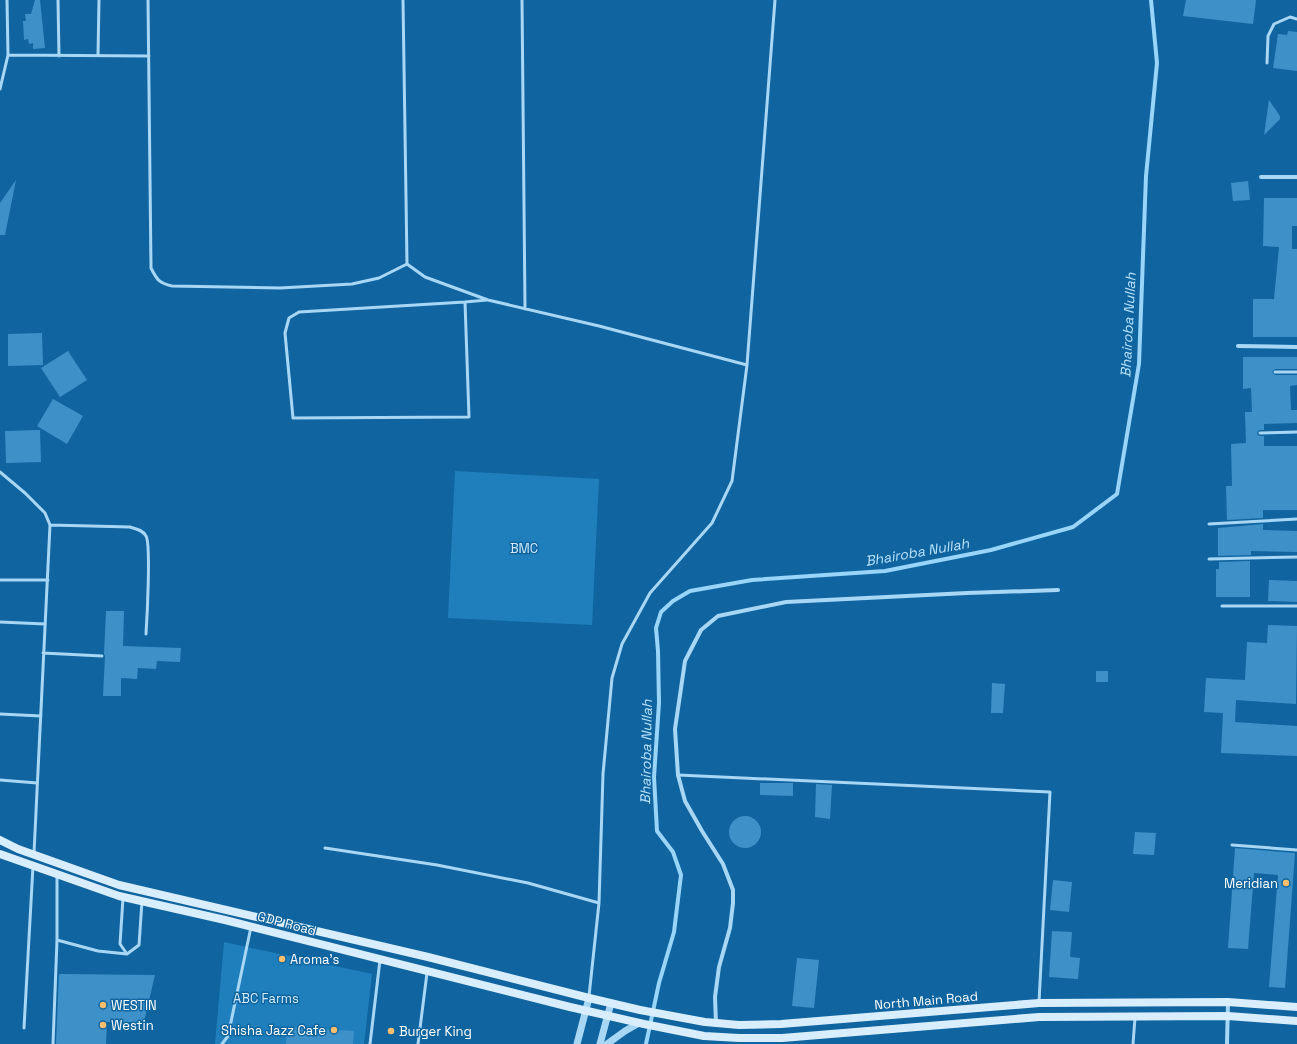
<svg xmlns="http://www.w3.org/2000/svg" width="1297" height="1044" font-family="'Space Grotesk',sans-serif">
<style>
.green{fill:#1f7fbd}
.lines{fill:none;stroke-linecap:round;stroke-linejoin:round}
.stream{stroke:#99d4f9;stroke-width:4}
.building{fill:#3e90c8}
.service{stroke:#a8d7f5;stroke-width:3}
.minor{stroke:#a8d7f5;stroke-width:4}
.tertiary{stroke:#a8d7f5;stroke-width:7}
.secondary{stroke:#d8eefe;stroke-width:8}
.poi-dot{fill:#ffbe6c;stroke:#1065a0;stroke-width:1.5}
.labels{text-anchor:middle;stroke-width:3;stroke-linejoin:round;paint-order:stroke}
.park-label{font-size:13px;fill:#d1ecfe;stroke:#1065a0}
.poi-label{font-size:13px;fill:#fff;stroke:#1065a0;text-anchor:start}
.street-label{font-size:13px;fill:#fff;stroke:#1065a0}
.water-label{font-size:14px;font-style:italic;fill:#b8e2fc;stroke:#1065a0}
</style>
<rect width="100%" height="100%" fill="#1065a0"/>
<path class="green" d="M455,471L599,479L592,625L448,618Z
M224,942L372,974L364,1044H215Z"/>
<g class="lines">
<path class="stream" d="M646,1044L659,983L674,932L681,875L673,852L657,831L654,777L659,703L658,651L656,628L661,612L673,601L690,591L752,580L885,571L991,550L1073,527L1117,494L1139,364L1146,176L1157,63L1151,0"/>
</g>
<path class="building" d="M35,0H40L45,48L33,49V43L29,44L28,39L24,40L23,21H26L25,14H31Z
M1186,0H1256L1253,24L1183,16Z
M1288,31L1297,32V71L1273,68L1278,34L1287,35Z
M1269,100L1280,116V119L1264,135Z
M16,180L5,235H0V203Z
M1248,181L1250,200L1233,201L1231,183Z
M1264,198H1297V226H1292V249H1297V337H1253V299H1274L1279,247L1263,246Z
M42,333L43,365L8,366V334Z
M68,351L87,380L60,397L41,368Z
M1243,357H1297V369H1275L1272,372L1275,375H1297V385L1290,386L1291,410H1297V423L1264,424V430H1259L1257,433L1259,436H1264V446H1297V510H1263V518L1227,520L1226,486H1232L1231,444L1246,443L1245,412H1252L1251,388L1243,389Z
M53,399L83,416L67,444L37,426Z
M40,430L41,462L6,463L5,431Z
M1263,524V530L1297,531V552L1251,551V555L1218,556V528Z
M1250,561V597H1216V569H1219V562Z
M1269,580L1297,581V602L1268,601Z
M106,611H124L123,646L181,648L180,662L157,661L156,669L138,668L137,679L121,678V696H103L105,656L104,654Z
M1268,625L1297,626L1296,704L1236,700L1235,722L1297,726V756L1221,753L1223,713L1204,712L1206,678L1245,680L1247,642L1267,643Z
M1096,671H1108V682H1096Z
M992,683L1005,684L1003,713H991Z
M760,783H793V796L760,795Z
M816,784L832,785L830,819L815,817Z
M729 832a16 16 0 1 1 32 0a16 16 0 1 1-32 0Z
M1135,832L1156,833L1154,855L1133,854Z
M1235,848L1295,853L1285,988L1269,987L1278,875L1254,873L1248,949L1228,948Z
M1053,880L1072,882L1069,912L1050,910Z
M1052,931L1072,932L1070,957L1080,958L1078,979L1049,977Z
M797,958L819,960L814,1008L792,1006Z
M59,974L155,975L144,1022H107L106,1044H56Z
M287,1027L354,1031L353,1044H286Z"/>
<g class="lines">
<path class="service" d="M58,0L59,56
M148,0L151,268C157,280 159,283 172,286L280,288L352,284L379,278L407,264
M403,0L407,264L425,277L488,300L599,326L747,365
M522,0L525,309
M8,55L149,56
M98,56L99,0
M1267,63L1268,36L1274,24L1290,17L1297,19
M0,89L8,55L7,0
M465,302L469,417L293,418L285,333L289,318L299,312L465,302L487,300
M1275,372H1297
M1260,433L1297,432
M0,472L25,493L45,513L50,525L34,853
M1209,524L1297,519
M50,525L130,527C136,529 143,530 146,536C151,544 147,619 146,634
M1209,559L1297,557
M0,580H48
M1222,606H1297
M0,622L45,624
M43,653L102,656
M0,714L41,716
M678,775L1050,792L1039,1002
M0,780L37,783
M1232,845L1297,850
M325,848L437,865L528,883L599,903
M123,898L120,944L127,954
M57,940L98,951L127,954L139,945L142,901
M589,996L599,903L603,774L612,678L622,644L650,593L712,523L732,481L747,365L775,0
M24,1028L33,866
M53,1044L57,940V876
M222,1044L228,1036L251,927
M370,1044L380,960
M418,1044L427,973
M1133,1044L1135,1018"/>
<path class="minor" d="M1261,177H1297
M1238,346L1297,347
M716,1023L715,997L719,967L730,928L733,903V890L723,864L702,831L685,801L678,775L675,729L685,661L701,630L718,616L786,602L967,593L1058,590
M1227,1044L1228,1002"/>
<path class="tertiary" d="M577,1044L589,998
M600,1044L611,1003
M607,1044L625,1031L639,1023"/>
<path class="secondary" d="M0,840L18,849L119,885L428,957L589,998L640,1010L705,1022L739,1025L781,1024L1039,1003L1228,1002L1297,1007
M0,854L119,896L225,920L570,1007L644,1024L704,1036L739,1038H782L1039,1017L1228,1016L1297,1021"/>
</g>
<g class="poi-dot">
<circle cx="1286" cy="883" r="4"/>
<circle cx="282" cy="959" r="4"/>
<circle cx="103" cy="1005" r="4"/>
<circle cx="103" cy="1025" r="4"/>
<circle cx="334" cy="1030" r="4"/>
<circle cx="391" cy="1031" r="4"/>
</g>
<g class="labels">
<g class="park-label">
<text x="524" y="553">BMC</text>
<text x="266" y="1003">ABC Farms</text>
</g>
<g class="poi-label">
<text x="1278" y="888" text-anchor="end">Meridian</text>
<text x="290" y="964">Aroma's</text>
<text x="111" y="1010">WESTIN</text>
<text x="111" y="1030">Westin</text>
<text x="326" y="1035" text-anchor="end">Shisha Jazz Cafe</text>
<text x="399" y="1036">Burger King</text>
</g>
<g class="street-label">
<text transform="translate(287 923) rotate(15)" y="5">GDP Road</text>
<text transform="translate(926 1000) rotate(-5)" y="5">North Main Road</text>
</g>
<g class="water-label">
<text transform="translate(1128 325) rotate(-87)" y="5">Bhairoba Nullah</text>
<text transform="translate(917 552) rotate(-10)" y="5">Bhairoba Nullah</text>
<text transform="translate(646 752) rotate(-89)" y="5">Bhairoba Nullah</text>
</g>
</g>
</svg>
